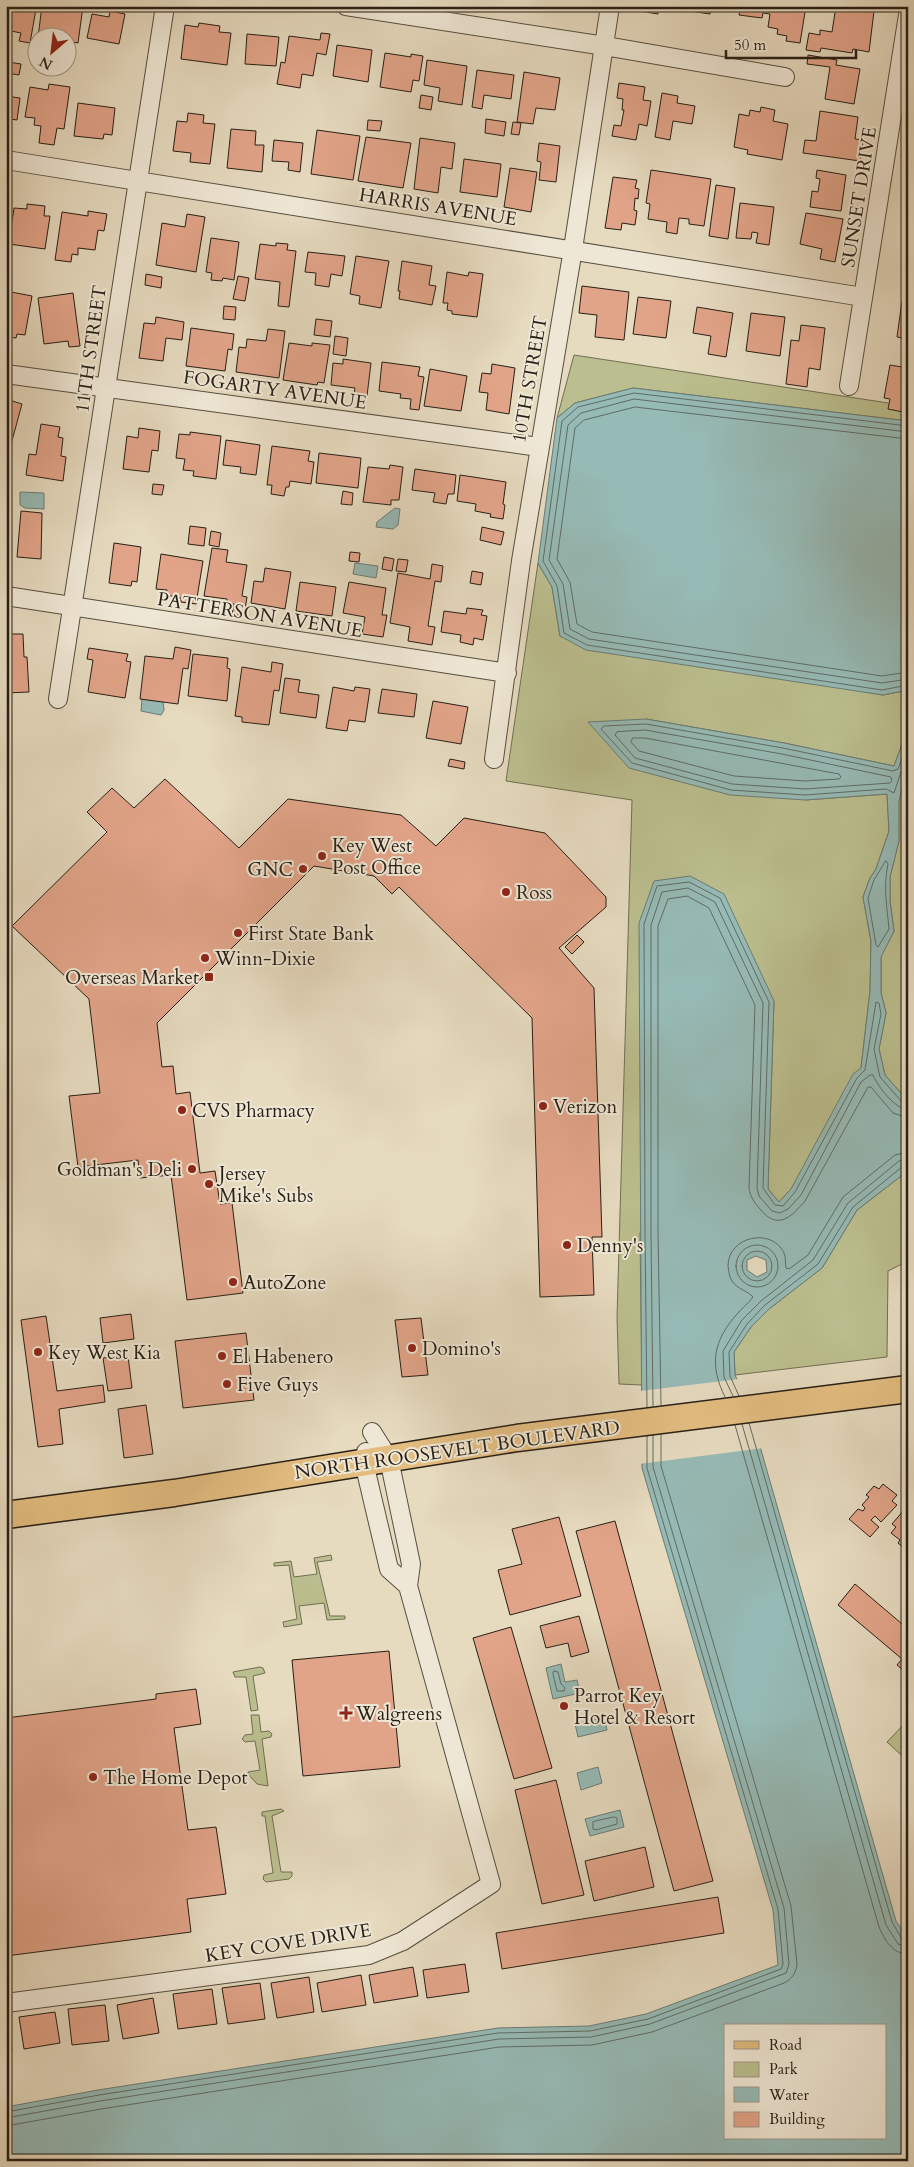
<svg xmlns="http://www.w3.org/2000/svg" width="914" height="2167" font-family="Cardo,serif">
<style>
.green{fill:#bbbe8e;stroke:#716e52}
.water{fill:#96bab5;stroke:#6a7c75;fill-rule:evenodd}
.pier{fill:#e6dabf}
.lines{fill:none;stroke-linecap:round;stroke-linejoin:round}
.shore{stroke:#5e6c66;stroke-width:1}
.building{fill:#e2a489;stroke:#271f16}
.street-casing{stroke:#574e40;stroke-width:20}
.primary-casing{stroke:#271f16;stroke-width:29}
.street{stroke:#efe7d5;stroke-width:18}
.primary{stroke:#e3bd80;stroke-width:26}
.poi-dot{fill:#8f2418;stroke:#efe7d5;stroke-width:2}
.labels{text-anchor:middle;stroke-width:4;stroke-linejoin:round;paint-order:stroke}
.street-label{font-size:19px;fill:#271f16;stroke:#efe7d5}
.poi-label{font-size:19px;fill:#271f16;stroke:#efe7d5;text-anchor:start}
</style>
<rect width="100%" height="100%" fill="#e6dabf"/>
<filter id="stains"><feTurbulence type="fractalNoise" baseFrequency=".004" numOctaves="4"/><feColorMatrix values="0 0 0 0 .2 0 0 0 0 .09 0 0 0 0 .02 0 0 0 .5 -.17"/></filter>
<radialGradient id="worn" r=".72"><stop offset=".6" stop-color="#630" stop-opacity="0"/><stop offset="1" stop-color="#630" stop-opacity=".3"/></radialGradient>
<path class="green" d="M574,355L908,406V421L633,388L575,403L557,418Z
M538,563L552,587L560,636L883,695L908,690V728L894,766L784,743L646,719L805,800L887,794L889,831L876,869L870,878L863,897L871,941L870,991L861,1068L791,1189L779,1202L768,1189L774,1001L640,1233L642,1385L619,1384L617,1318L632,800L506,781Z
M908,766V1101L885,1075L879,1049L886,1013L881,993V956L894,931L890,901V877L899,841V801Z
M908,1164V1261L888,1271L887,1357L735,1375L734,1352L751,1327L769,1309L822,1268L857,1210L905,1173Z
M331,1555L332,1560L317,1562L330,1616H345V1619L327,1620L324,1603L299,1606L302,1624L284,1627L283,1622L297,1619L289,1565L274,1566V1563L291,1561L294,1577L317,1574L314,1558Z
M260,1667L263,1668L265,1673L253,1676L258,1710L251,1711L246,1677H235L233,1672Z
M251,1715H259L261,1732L269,1731L272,1734L271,1737L262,1739L268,1786L257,1784L248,1774V1772L260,1770L255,1741L245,1742L242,1739L245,1735L253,1734Z
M908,1720V1761L887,1742Z
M281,1809L284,1811L272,1816L281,1872H292V1876L289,1879L266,1882L263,1879L264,1875L273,1873L265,1816H262V1812Z"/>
<path class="water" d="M633,388L908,421V690L883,695L586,650L560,636L552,587L538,563L557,418L575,403Z
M20,492L44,493V509L25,508L20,505Z
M395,508L400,509L398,525L393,529L376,527L377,522Z
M355,563L378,566L376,578L353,574Z
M142,699L163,702L164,710L161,715L141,711Z
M646,719L784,743L894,766L908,728V766L899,801V841L890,877V901L894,931L881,957V993L886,1013L879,1049L885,1075L908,1101V1164L905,1173L857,1210L822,1268L769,1309L751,1327L734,1352L735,1375L747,1401L896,1921L908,1939V2161H6V2107L98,2090L498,2028L589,2026L646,2014L778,1965L773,1910L642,1468L639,923L654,881L690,876L724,894L774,1001L768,1189L779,1202L791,1189L853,1074L861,1068L870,991L871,941L863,897L870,878L876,869L889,831L887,794L805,800L730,795L629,768L588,722ZM756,1256L766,1260L767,1272L757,1277L747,1270V1260ZM725,2026H885V2138H725Z
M561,1664L565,1682L577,1680L580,1693L553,1699L546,1668Z
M604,1717L607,1730L578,1737L575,1724Z
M598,1767L602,1783L581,1790L577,1773Z
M620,1810L624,1827L590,1836L585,1819Z"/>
<path class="pier" d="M739,1379L750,1400L764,1448L639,1464L640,1391Z"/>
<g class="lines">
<path class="shore" d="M908,426L634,393L578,407L562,421L543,561L557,586L564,633L587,645L882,690L908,685
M908,432L634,399L581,413L568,425L549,560L563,584L570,629L589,639L882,683L908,679
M908,439L635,407L584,420L575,428L557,559L570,582L577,624L592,632L882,676L908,672
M645,730L782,754L891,777L892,780L890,783L805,789L732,784L635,758L615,735L617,732Z
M633,738H645L839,774L841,777L839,779L805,781L734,776L639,751L631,742Z
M908,743L898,769L893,771L783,748L646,724L604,726L601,729L632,763L731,790L805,795L886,789L894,793L901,772L908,770
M886,861L888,864C883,887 887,906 889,929L878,947L876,945L868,898L874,880Z
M736 1266a21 21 0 1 1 42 0a21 21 0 1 1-42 0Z
M742 1266a15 15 0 1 1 30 0a15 15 0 1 1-30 0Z
M733,1396L724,1377L723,1351L742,1320L761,1301L813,1260L848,1203L899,1161L908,1159
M739,1396L730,1376L729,1352L747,1324L765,1305L818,1264L853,1207L903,1166L908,1165
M725,1397C709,1365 713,1341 737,1314C742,1308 749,1303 753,1297C748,1291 737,1289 732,1281C729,1276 729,1272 728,1266C728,1236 772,1227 784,1253C786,1258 785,1263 786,1268L789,1269L808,1255L843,1197L895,1155L908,1152
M661,1405L658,1232V926L668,899L687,896L709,908L755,1005L749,1188C750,1197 755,1203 760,1209C778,1231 791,1217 805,1201L868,1087H871L893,1113L908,1118
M653,1406L651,1233V925L662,892L688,888L715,902L763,1003L757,1188L759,1196L772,1211L780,1213L788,1209L801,1195L861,1082L870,1075H873C878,1087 895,1109 908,1110
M647,1407L645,1233L644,924L657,886L689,882L720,898L769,1002L763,1188L775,1205L783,1206L795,1192L857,1078L865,1070L876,1002L879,1003L881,1014L874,1049L880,1077L902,1102L908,1104
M749,1423L892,1922L902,1939L908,1941
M742,1424L886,1925L898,1944L908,1947
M735,1425L879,1927C885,1940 892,1954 908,1954
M554,1671L558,1672L561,1684L565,1688L564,1691H557L553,1674Z
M614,1817L617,1818V1824L596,1830L593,1829V1822Z
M6,2112L99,2095L498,2033L590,2031L648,2019L781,1969L783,1964L778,1909L647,1468V1436
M6,2118L100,2101L499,2039L591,2037L650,2024L786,1973L789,1964L784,1908L653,1467V1435
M6,2126L101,2109L499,2047L592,2045L652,2032L784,1983C792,1979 796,1973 797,1964L791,1906L661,1466V1434"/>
</g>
<path class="building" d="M13,6H27L36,9L30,43L19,41L21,33L6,30V7L13,9Z
M42,6H83L78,43L68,41V38L38,37Z
M633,6H666L665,11L658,10V14L640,11L641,8Z
M684,6H724L723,11L711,10L710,14L683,10Z
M741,6H806L800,43L786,41L787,36L777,34L778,29L768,27L770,14L763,13L762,18L739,15Z
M836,6L874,11L869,52L853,49L852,53L821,48L820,52L806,50L809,33L820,35V30L832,32Z
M110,11L125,14L119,44L87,38L92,14L109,17Z
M199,23L220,26L219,32L231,33L227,65L181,59L185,25L198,27Z
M321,33L330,34L326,55L317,53L313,76L302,74L300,88L277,84L281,62L285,63L289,36L320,40Z
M247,34L279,37L276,66L245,64Z
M337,45L372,50L368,82L333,76Z
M385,53L411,57V54L423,56L419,81L413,80L411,92L380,87Z
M808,55L837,60L836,65L860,69L854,104L825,99L830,67L807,64Z
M427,60L467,66L462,105L438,101L440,88L424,85Z
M8,62L21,64L19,75L7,73Z
M477,70L514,75L511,99L484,95L482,109L472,107Z
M524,72L560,78L555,110L536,108L533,124L517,122Z
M619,83L645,87L643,100L651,101L647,126L639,124L636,140L612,136L614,125L621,126L624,110H622L623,99L617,98Z
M49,84L70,87L64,129L57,128L54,145L39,143L41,126L34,125L35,118L25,117L30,87L48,90Z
M662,93L678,96L677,103L695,106L692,124L673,121L670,140L655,137Z
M421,95L433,97L431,110L419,108Z
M6,96L20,98L17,120L10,119L9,126H6Z
M78,103L115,108L112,135L104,134L103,139L74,136Z
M761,107L775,110L773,121L788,124L782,160L747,154L748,150L734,147L739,114L749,116L750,110L760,112Z
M820,111L858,117L855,139L863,140L860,161L803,153L805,140L816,141Z
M188,113L204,115L203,123L215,124L210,164L190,162L191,153L173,151L177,121L187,122Z
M486,119L506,122L504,136L485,133Z
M368,120L382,121L380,131L367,130Z
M513,122L521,123L519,135L511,134Z
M231,129L256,131L255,145H264L262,172L227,168Z
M317,130L360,136L353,180L311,174Z
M366,137L411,143L403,188L358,181Z
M420,138L455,143L452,169L441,167L438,193L414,189Z
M274,140L303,143L300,172L288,170L289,162L272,161Z
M539,143L560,146L556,182L539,180L541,162L537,161Z
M464,159L501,164L497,197L460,192Z
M510,168L537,172L531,212L504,207Z
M651,170L711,179L704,226L689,224V219L679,218L677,234L666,232L667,222L648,219L650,204L646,203Z
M817,170L846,175L841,211L810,207L812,191L818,192L820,179L816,178Z
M613,177L637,180L635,188L639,189L638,199L635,198L634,210L637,211L635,225L622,223L621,230L605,228Z
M716,185L735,188L728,239L709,236Z
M740,203L774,207L769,245L756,243L758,233L752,232L751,239L736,238Z
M27,204L45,206L44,216H50L45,249L9,244L14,208L27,209Z
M88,211L107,214L104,231L98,230L95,250L78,248V255L72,254L71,262L55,260L62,212L88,216Z
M806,213L843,219L835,262L820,259L822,249L800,244Z
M187,214L205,217L196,272L156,265L162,223L185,227Z
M908,237V276L903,275Z
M211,238L239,242L234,280L223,278L222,281L211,280L212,273L206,272Z
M276,243L288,244L287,250L296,251L289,307L278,306L280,282L255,279L260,244L276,246Z
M308,252L345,256L342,276L331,274L329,287L315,285L316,273L305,272Z
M356,256L389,261L381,308L359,304L360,296L350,294Z
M402,261L432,266L429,285L436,286L432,305L399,299L400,291H398Z
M447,272L468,276L469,272L483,274L477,317L452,314V311L447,310L448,303H443Z
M146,274L162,277L161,288L145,285Z
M238,276L249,278L245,301L233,299Z
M582,286L629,292L624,340L595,337L597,315L579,313Z
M6,291L32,296L25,335L17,334L16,338L6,337Z
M73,293L80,346L69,347L68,341L44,344L38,298Z
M638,297L671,301L666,338L633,334Z
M902,301L908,302V339L897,337Z
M224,306L236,307L235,320L223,319Z
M697,307L733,313L726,357L708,354L711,336L693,333Z
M751,313L785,317L780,356L746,351Z
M156,317L184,322L182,340L166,338L163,361L139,358L144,323L155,324Z
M316,319L332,321L330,337L314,335Z
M801,325L825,328L820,370L809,368L807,387L786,384L791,340L799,341Z
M191,328L234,334L232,350L228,349L225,371L186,366Z
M268,329L285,331L279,378L236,372L239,347L246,348L247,339L266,341Z
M335,336L348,338L346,356L333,354Z
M289,343L312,346V343L330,345L324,383L318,382L317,385L283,380Z
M343,359L371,363L367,396L354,394L355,388L331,385L333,363L343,364Z
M382,362L420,367L418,376L424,377L419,410L410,409L411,399L400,398L401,394L379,391Z
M492,364L515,368L509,414L486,410L488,393L479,392L482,373L491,374Z
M890,365L908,368V402L905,401L903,412L888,409L890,399L884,398Z
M430,369L467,376L461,411L424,406Z
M6,399L22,404L10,448L6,446Z
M41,424L60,427L58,437L63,438L61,456L66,457L63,481L26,475L29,454L36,455Z
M139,428L160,431L158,451L152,450L149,472L123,469L127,436L138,438Z
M190,432L221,436L216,479L193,476L194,471L183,470L185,459L176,458L179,434L190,435Z
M226,440L260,445L256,475L240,473L241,467L223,465Z
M272,446L310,451L308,461L314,462L311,484L290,481L289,487H286L284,496L271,494L272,485H267Z
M319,453L361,458L358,488L316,483Z
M390,465L403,467L399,500H391V505L363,502L368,467L389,469Z
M415,469L456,475L454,494H448L446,504L433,502L435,493L412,490Z
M460,475L506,482L503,504L505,505L503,519L490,517L491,514L475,511L476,504L457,501Z
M153,484L164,485L162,495L152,494Z
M343,491L353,493L352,505L341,504Z
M21,511L42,513L41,559L17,557Z
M190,526L206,528L204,546L188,544Z
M482,527L504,532L501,545L480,540Z
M211,531L221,533L219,547L209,545Z
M114,543L141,547L137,582L132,581L131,586L109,583Z
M212,548L228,550L226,562L247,565L242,596L247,597L244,616L232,614L234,604L227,603V599L204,596Z
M350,552L360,553L359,562L349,561Z
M161,554L203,561L196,604L181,602V598L166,595L167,590L156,589Z
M384,557L394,559L392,571L382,569Z
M398,559L408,560L406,572L396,571Z
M432,564L443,566L441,582L435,581L428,626L435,627L432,645L408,641L410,627L390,623L398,573L430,579Z
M265,568L291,572L285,609L251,603L254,581L263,582Z
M472,571L483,573L481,585L470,583Z
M300,582L336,587L332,616L296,611Z
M349,582L386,588L382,615H387L383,637L362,634L365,617L343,613Z
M467,608L483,610L481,615L487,616L483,640L474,638L473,645L460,642L461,635L441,632L444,611L466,614Z
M6,634H23L24,657H27L29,692L6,693Z
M175,647L191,650L188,669L183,668L178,704L140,699L145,656L173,659Z
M89,648L128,654L126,661L131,662L125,698L88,692L93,660L87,659Z
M193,654L228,658L227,668L230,669L227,701L188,696Z
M272,662L283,664L279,691L274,690L269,725L242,722V717L235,716L242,667L271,672Z
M285,678L300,680L298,692L319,695L316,718L280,713Z
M333,687L354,691L355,687L370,689L365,722L349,720L347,731L326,728Z
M382,689L417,694L414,717L378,713Z
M433,701L468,707L461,744L426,738Z
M450,759L465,762L464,769L448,766Z
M165,779L239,848L288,799L401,815L436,846L464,818L545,833L606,897V907L559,948L594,988L602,1237H592L594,1295L540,1297L532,1018L399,887L392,894L374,876L314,866L157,1023L162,1067L173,1066L176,1094L190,1092L200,1173L215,1171L220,1204L232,1203L243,1293L187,1300L171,1175L140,1178L138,1160L78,1167L69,1096L100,1093L89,999L12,926L107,832L87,812L112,788L134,808Z
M577,935L584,942L572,954L565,947Z
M131,1314L134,1339L103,1343L100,1318Z
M46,1316L57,1391L103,1385L105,1402L59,1409L63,1444L38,1447L21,1320Z
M421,1318L428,1375L402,1377L395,1320Z
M246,1333L254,1400L183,1408L175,1341Z
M128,1356L132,1388L108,1391L103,1358Z
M146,1405L153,1454L124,1458L118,1409Z
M883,1484L897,1495L892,1501L897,1505L881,1522L875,1516L871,1520L879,1527L870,1537L849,1519L858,1509L863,1511L865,1508L862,1505L869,1497L866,1495L874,1486L879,1489Z
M904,1510L908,1514L906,1550L898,1543L900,1540L891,1533L896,1527L892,1524Z
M559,1517L581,1596L510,1615L498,1570L522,1564L512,1529Z
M615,1521L713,1881L674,1891L576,1531Z
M855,1584L908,1629V1674L897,1665L902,1659L838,1605Z
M579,1616L589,1652L571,1657L568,1643L546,1648L540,1626Z
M511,1627L552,1768L514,1779L473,1638Z
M389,1651L400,1767L303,1776L292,1660Z
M196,1689L201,1724L174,1728L188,1830L216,1827L226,1894L187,1899L191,1932L6,1956V1718L156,1699V1694Z
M556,1780L584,1895L542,1904L515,1790Z
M645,1847L654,1887L594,1901L585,1861Z
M718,1897L724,1933L502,1969L496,1933Z
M465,1964L469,1992L427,1998L423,1970Z
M413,1967L418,1996L374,2003L369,1975Z
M361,1975L366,2005L322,2012L317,1983Z
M309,1977L314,2012L277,2018L271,1983Z
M260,1983L265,2019L228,2024L222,1988Z
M212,1989L217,2024L178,2029L173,1994Z
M153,1998L159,2033L123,2039L117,2005Z
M105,2005L109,2041L72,2045L68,2009Z
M55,2012L60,2043L24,2049L19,2017Z
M6,2017H9L12,2050H6Z"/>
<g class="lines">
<defs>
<path id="street" d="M346,6L605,46L785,77
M6,160L863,297
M6,374L539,447
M849,386L908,15
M6,596L507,673
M58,699L165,6
M494,759L521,561L573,249L610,6
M366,1452L364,1463L389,1569L408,1586
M6,2003L369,1955L403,1941L491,1884L408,1586L411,1564L389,1459L372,1432"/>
<path id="primary" d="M6,1515L174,1493L517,1438L908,1389"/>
</defs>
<use href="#street" class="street-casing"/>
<use href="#primary" class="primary-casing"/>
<use href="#street" class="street"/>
<use href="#primary" class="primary"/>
</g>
<g class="poi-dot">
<circle cx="322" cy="856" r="5"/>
<circle cx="303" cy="869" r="5"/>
<circle cx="506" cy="892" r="5"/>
<circle cx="238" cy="933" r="5"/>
<circle cx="205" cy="958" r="5"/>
<rect x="204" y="972" width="10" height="10" rx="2.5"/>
<circle cx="543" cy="1106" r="5"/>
<circle cx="182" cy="1110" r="5"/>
<circle cx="192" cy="1169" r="5"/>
<circle cx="209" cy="1184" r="5"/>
<circle cx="567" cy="1245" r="5"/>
<circle cx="233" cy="1282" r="5"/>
<circle cx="412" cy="1348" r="5"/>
<circle cx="38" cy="1352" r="5"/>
<circle cx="222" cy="1356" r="5"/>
<circle cx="227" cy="1384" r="5"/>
<circle cx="564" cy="1706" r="5"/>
<path d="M343.5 1705.5h5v5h5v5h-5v5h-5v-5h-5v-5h5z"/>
<circle cx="93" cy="1777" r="5"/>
</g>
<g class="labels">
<g class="street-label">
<text transform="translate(858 197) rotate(-81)" y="7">SUNSET DRIVE</text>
<text transform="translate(438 206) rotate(9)" y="7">HARRIS AVENUE</text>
<text transform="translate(90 349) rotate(-82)" y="7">11TH STREET</text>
<text transform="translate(529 379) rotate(-80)" y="7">10TH STREET</text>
<text transform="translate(275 389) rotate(8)" y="7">FOGARTY AVENUE</text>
<text transform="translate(260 614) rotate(9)" y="7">PATTERSON AVENUE</text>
<text transform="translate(457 1449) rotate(-8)" y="7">NORTH ROOSEVELT BOULEVARD</text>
<text transform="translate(288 1942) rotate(-9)" y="7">KEY COVE DRIVE</text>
</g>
<g class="poi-label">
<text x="332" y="852">Key West<tspan x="332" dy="22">Post Office</tspan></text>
<text x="293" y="876" text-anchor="end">GNC</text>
<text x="516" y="899">Ross</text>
<text x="248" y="940">First State Bank</text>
<text x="215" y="965">Winn-Dixie</text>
<text x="199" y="984" text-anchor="end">Overseas Market</text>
<text x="553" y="1113">Verizon</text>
<text x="192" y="1117">CVS Pharmacy</text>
<text x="182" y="1176" text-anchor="end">Goldman's Deli</text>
<text x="219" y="1180">Jersey<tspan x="219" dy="22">Mike's Subs</tspan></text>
<text x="577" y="1252">Denny's</text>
<text x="243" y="1289">AutoZone</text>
<text x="422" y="1355">Domino's</text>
<text x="48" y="1359">Key West Kia</text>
<text x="232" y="1363">El Habenero</text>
<text x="237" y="1391">Five Guys</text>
<text x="574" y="1702">Parrot Key<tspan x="574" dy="22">Hotel &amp; Resort</tspan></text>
<text x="356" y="1720">Walgreens</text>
<text x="103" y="1784">The Home Depot</text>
</g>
</g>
<rect width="914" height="2167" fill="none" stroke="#e6dabf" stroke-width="25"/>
<rect x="8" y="8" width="899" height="2152" fill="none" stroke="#271f16" stroke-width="2.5"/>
<rect x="12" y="12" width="889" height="2142" fill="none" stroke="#271f16"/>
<rect x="724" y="2024" width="162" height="115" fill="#efe7d5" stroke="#9f9789"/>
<rect x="734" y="2041" width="25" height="8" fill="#e3bd80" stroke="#9f9789"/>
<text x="769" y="2050" font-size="15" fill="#271f16">Road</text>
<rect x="734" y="2062" width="25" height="15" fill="#bbbe8e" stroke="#9f9789"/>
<text x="769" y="2074" font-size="15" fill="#271f16">Park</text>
<rect x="734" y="2087" width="25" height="15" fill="#96bab5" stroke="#9f9789"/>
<text x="769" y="2100" font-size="15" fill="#271f16">Water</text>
<rect x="734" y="2112" width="25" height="15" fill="#e2a489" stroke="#9f9789"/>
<text x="769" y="2124" font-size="15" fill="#271f16">Building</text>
<g transform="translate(52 52) rotate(208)"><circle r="24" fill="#efe7d5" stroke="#9f9789"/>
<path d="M0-4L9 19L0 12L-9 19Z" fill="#8f2418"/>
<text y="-8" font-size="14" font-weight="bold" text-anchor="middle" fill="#271f16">N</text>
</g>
<path d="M726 50v8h130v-8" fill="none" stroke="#271f16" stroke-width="2.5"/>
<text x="734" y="50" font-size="15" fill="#271f16" stroke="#efe7d5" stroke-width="4" paint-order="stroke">50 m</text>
<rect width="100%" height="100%" filter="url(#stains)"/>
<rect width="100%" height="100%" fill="url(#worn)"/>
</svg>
